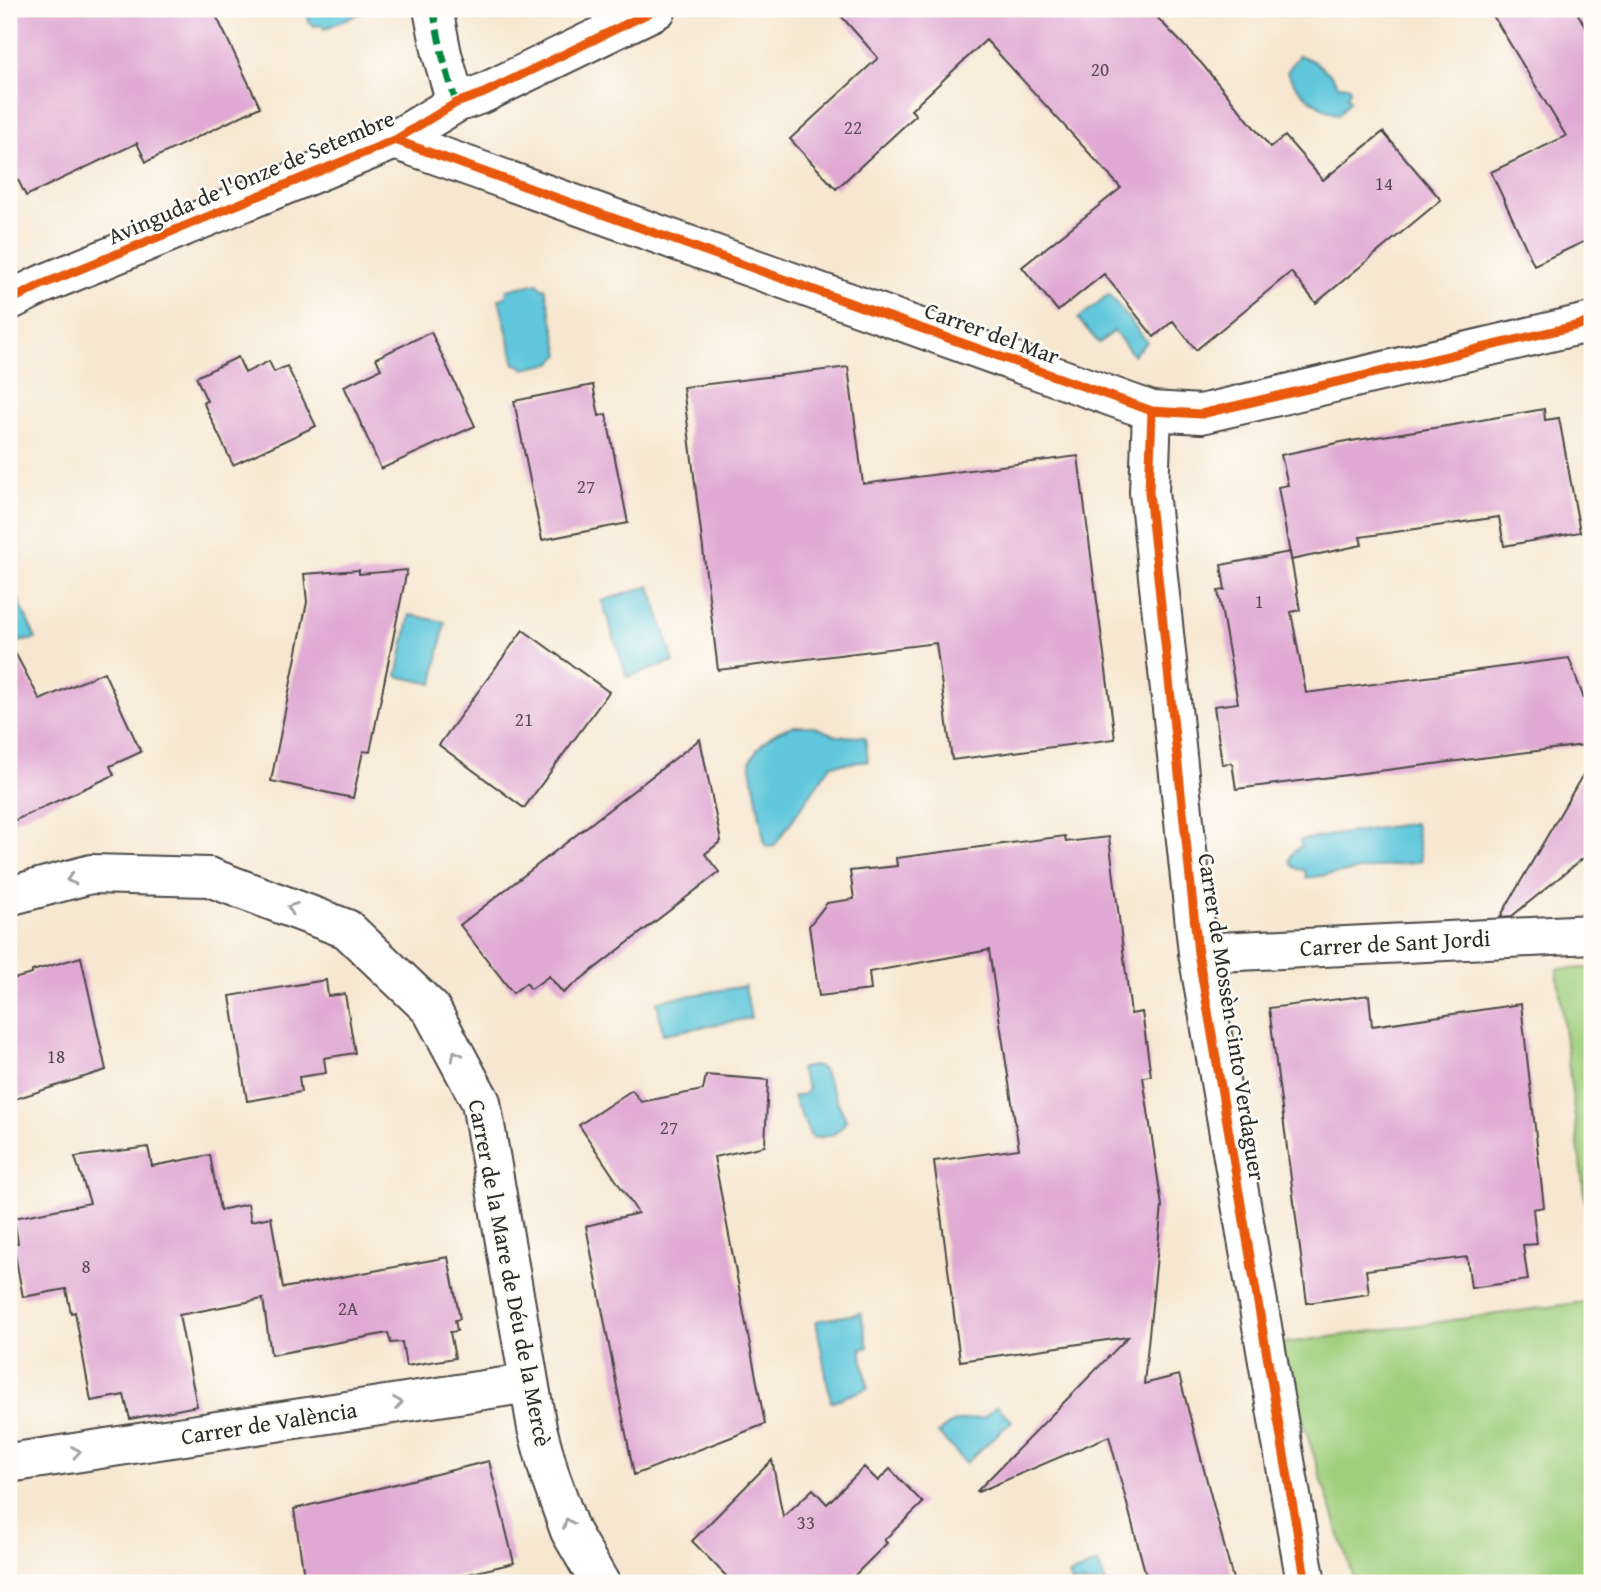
<svg xmlns="http://www.w3.org/2000/svg" width="1601" height="1592" font-family="'Gentium Book Plus',serif">
<style>
.green{fill:#a0cf7d;stroke:#667d54;stroke-width:2}
.water{fill:#60c7dc;stroke:#467984;stroke-width:2}
.building{fill:#e0a9d3}
.lines{fill:none;stroke-linecap:round;stroke-linejoin:round}
.minor-casing{stroke:#4a4744;stroke-width:42}
.minor{stroke:#fff;stroke-width:38}
.quiet{stroke:#00873e;stroke-width:7;stroke-dasharray:14 7;stroke-linecap:butt}
.cycleway-casing{stroke:#fdfcf7;stroke-width:13}
.cycleway{stroke:#e8590c;stroke-width:9}
.oneway{stroke:#a0a0a0}
.labels{text-anchor:middle;stroke-width:5;stroke-linejoin:round;paint-order:stroke}
.number-label{font-size:19px;fill:#584a55}
.street-label{font-size:23px;fill:#2b2b2b;stroke:#fdfcf7}
</style>
<rect width="100%" height="100%" fill="#fdfcf7"/>
<filter id="ink" filterUnits="userSpaceOnUse"><feTurbulence type="fractalNoise" baseFrequency=".0143" numOctaves="2"/><feDisplacementMap in="SourceGraphic" scale="14" xChannelSelector="R" yChannelSelector="G"/><feConvolveMatrix kernelMatrix="1 2 1 2 8 2 1 2 1" color-interpolation-filters="sRGB"/></filter>
<filter id="wash" filterUnits="userSpaceOnUse"><feTurbulence type="fractalNoise" baseFrequency=".00686" numOctaves="4" result="noise"/><feDisplacementMap in="SourceGraphic" scale="28" xChannelSelector="R" yChannelSelector="G"/><feGaussianBlur stdDeviation="1.57" result="paint"/><feColorMatrix in="noise" values="0 0 0 0 0 0 0 0 0 0 0 0 0 0 0 0 0 1.4 0 .05"/><feComposite in="paint" operator="in"/></filter>
<g filter="url(#wash)">
<rect width="100%" height="100%" fill="#f7e7d1"/>
<path class="green" d="M1592,968V1259L1557,969Z
M1592,1301V1583H1355L1278,1344Z"/>
<path class="water" d="M310,9H370L324,29L322,25L314,26L308,20V12Z
M1299,55C1317,62 1329,70 1339,86L1343,85L1349,87L1350,90L1347,96L1350,100L1338,115C1316,106 1298,93 1287,72Z
M538,283L542,288H545L560,355L554,359L553,363L524,369L522,366L515,364L499,299C505,299 507,295 507,290Z
M1109,294L1147,342L1133,355L1114,331L1099,343L1078,319Z
M9,579L36,639L9,643Z
M650,586L674,662L627,677L602,601Z
M410,615L445,622L433,684L397,676Z
M793,726H813L837,736L865,737L868,761L831,765L774,846L768,847L765,845L750,761C760,742 773,732 793,726Z
M1415,823L1421,861L1306,878L1305,870C1287,870 1286,853 1301,847L1300,840Z
M745,986L751,1018L663,1034L657,1001Z
M814,1066H818L823,1070L846,1120C839,1135 828,1137 813,1138L810,1135L793,1097L804,1094L808,1089L800,1070L801,1068Z
M861,1313L868,1347L861,1349L868,1388L831,1402L816,1321Z
M997,1406L1012,1421L966,1463L938,1433C953,1420 963,1419 983,1418Z
M1098,1563L1106,1583H1072L1069,1575Z"/>
<g id="blocks">
<path class="building" d="M9,9H213L260,107L146,162L137,143L26,196L9,162Z
M835,9H1149L1202,64L1270,147L1285,136L1323,180L1383,132L1441,200L1316,303L1291,272L1196,350L1173,321L1154,337L1104,274L1058,311L1022,267L1121,188L986,40L911,110L916,115L836,189L790,139L878,58Z
M1489,9H1575L1592,38V238L1534,265L1491,172L1566,136Z
M431,332L475,426L381,469L344,386L381,369L376,358Z
M238,357L245,373L269,361L274,372L287,366L316,426L233,465L203,402L207,401L196,377Z
M848,367L863,484L1078,456L1115,739L952,760L936,643L718,670L683,387Z
M593,385L599,416L606,414L628,523L542,540L514,401Z
M1544,409L1545,420L1559,418L1580,532L1504,546L1499,517L1360,537L1362,545L1291,560L1278,487L1288,485L1281,455L1351,440V441L1453,425Z
M1290,552L1300,610L1291,612L1306,693L1569,658L1592,721V744L1236,789L1232,763L1222,764L1214,706L1238,703L1218,591L1225,590L1221,565Z
M359,570V574L407,570L370,752L363,751L353,798L271,781L307,602L304,574Z
M523,630L609,692L524,808L439,745Z
M9,641L40,700L104,672L141,752L110,766L114,775L9,823Z
M700,739L721,841L705,854L719,872L563,993L549,976L531,989L526,983L513,993L460,925Z
M1592,759V851L1512,916L1500,917Z
M1065,836L1066,842L1109,837L1131,1014L1142,1012L1151,1076L1143,1077L1162,1206L1144,1384L1179,1375L1234,1583H1148L1109,1436L978,1492L977,1491L1128,1337L960,1361L934,1161L1019,1149L989,950L869,972L871,990L819,996L809,926L827,903L854,899L850,871L897,866L896,858Z
M81,957L106,1070L9,1101V980L32,974V971Z
M326,980L328,996L345,994L355,1053L324,1058L326,1073L299,1077L301,1092L247,1101L230,996Z
M1369,995L1372,1026L1521,1004L1544,1207L1533,1209L1537,1244L1523,1245L1528,1280L1471,1288L1467,1257L1366,1270L1369,1294L1307,1303L1269,1008Z
M706,1075L768,1080L765,1146L714,1157L765,1424L634,1475L586,1226L638,1213L579,1125L632,1090L641,1102L703,1090Z
M148,1147L152,1166L210,1155L220,1210L248,1204L251,1221L271,1217L283,1288L448,1257L460,1319L455,1320L457,1331L450,1332L455,1358L406,1366L402,1342L391,1343L388,1333L271,1355L263,1299L179,1315L197,1406L130,1419L124,1395L91,1401L75,1312L71,1313L66,1289L23,1297L13,1244L18,1243L14,1218L90,1203L75,1157Z
M772,1460L783,1517L813,1489L827,1504L864,1467L878,1481L890,1469L923,1503L884,1540L887,1543L847,1583H733L692,1541Z
M489,1461L514,1563L431,1583H305L294,1509Z"/>
</g>
</g>
<g filter="url(#ink)">
<use href="#blocks" fill-opacity="0" stroke="#4a4744" stroke-width="2"/>
<g class="lines">
<defs>
<path id="minor" d="M433,9L442,54L456,103
M395,140L1152,411L1201,414L1592,322
M9,301L41,285L395,140L456,103L484,93L657,9
M1152,411L1149,492L1198,953L1306,1583
M9,896L91,874L209,877L347,929L431,1009L481,1102L537,1428L550,1476L570,1531L600,1583
M1198,953L1592,934
M9,1463L529,1383"/>
</defs>
<use href="#minor" class="minor-casing"/>
<use href="#minor" class="minor"/>
<path class="quiet" d="M433,9L442,54L456,103"/>
<defs>
<path id="cycleway" d="M395,140L1152,411L1201,414L1592,322
M9,301L41,285L395,140L456,103L484,93L657,9
M1152,411L1149,492L1198,953L1306,1583"/>
</defs>
<use href="#cycleway" class="cycleway-casing"/>
<use href="#cycleway" class="cycleway"/>
</g>
<defs><path id="oneway-chevron" d="M-2-3.5L2.5 0L-2 3.5" fill="none" stroke-width="1.6" stroke-linecap="round" stroke-linejoin="round" transform="scale(1.75)"/></defs>
<g class="oneway">
<use href="#oneway-chevron" transform="translate(71 879) rotate(165)"/>
<use href="#oneway-chevron" transform="translate(292 908) rotate(-160)"/>
<use href="#oneway-chevron" transform="translate(456 1055) rotate(-118)"/>
<use href="#oneway-chevron" transform="translate(398 1403) rotate(-9)"/>
<use href="#oneway-chevron" transform="translate(76 1452) rotate(-9)"/>
<use href="#oneway-chevron" transform="translate(568 1523) rotate(-111)"/>
</g>
</g>
<g class="labels">
<g class="number-label">
<text x="1100" y="76">20</text>
<text x="853" y="134">22</text>
<text x="1384" y="190">14</text>
<text x="586" y="493">27</text>
<text x="1259" y="608">1</text>
<text x="524" y="726">21</text>
<text x="56" y="1063">18</text>
<text x="669" y="1134">27</text>
<text x="86" y="1273">8</text>
<text x="348" y="1315">2A</text>
<text x="806" y="1529">33</text>
</g>
<g class="street-label">
<text transform="translate(251 177) rotate(-23)" y="8">Avinguda de l'Onze de Setembre</text>
<text transform="translate(992 333) rotate(20)" y="8">Carrer del Mar</text>
<text transform="translate(1395 943) rotate(-3)" y="8">Carrer de Sant Jordi</text>
<text transform="translate(1232 1017) rotate(81)" y="8">Carrer de Mossèn Cinto Verdaguer</text>
<text transform="translate(510 1273) rotate(79)" y="8">Carrer de la Mare de Déu de la Mercè</text>
<text transform="translate(269 1423) rotate(-9)" y="8">Carrer de València</text>
</g>
</g>
<rect width="1601" height="1592" fill="none" stroke="#fdfcf7" stroke-width="35"/>
</svg>
